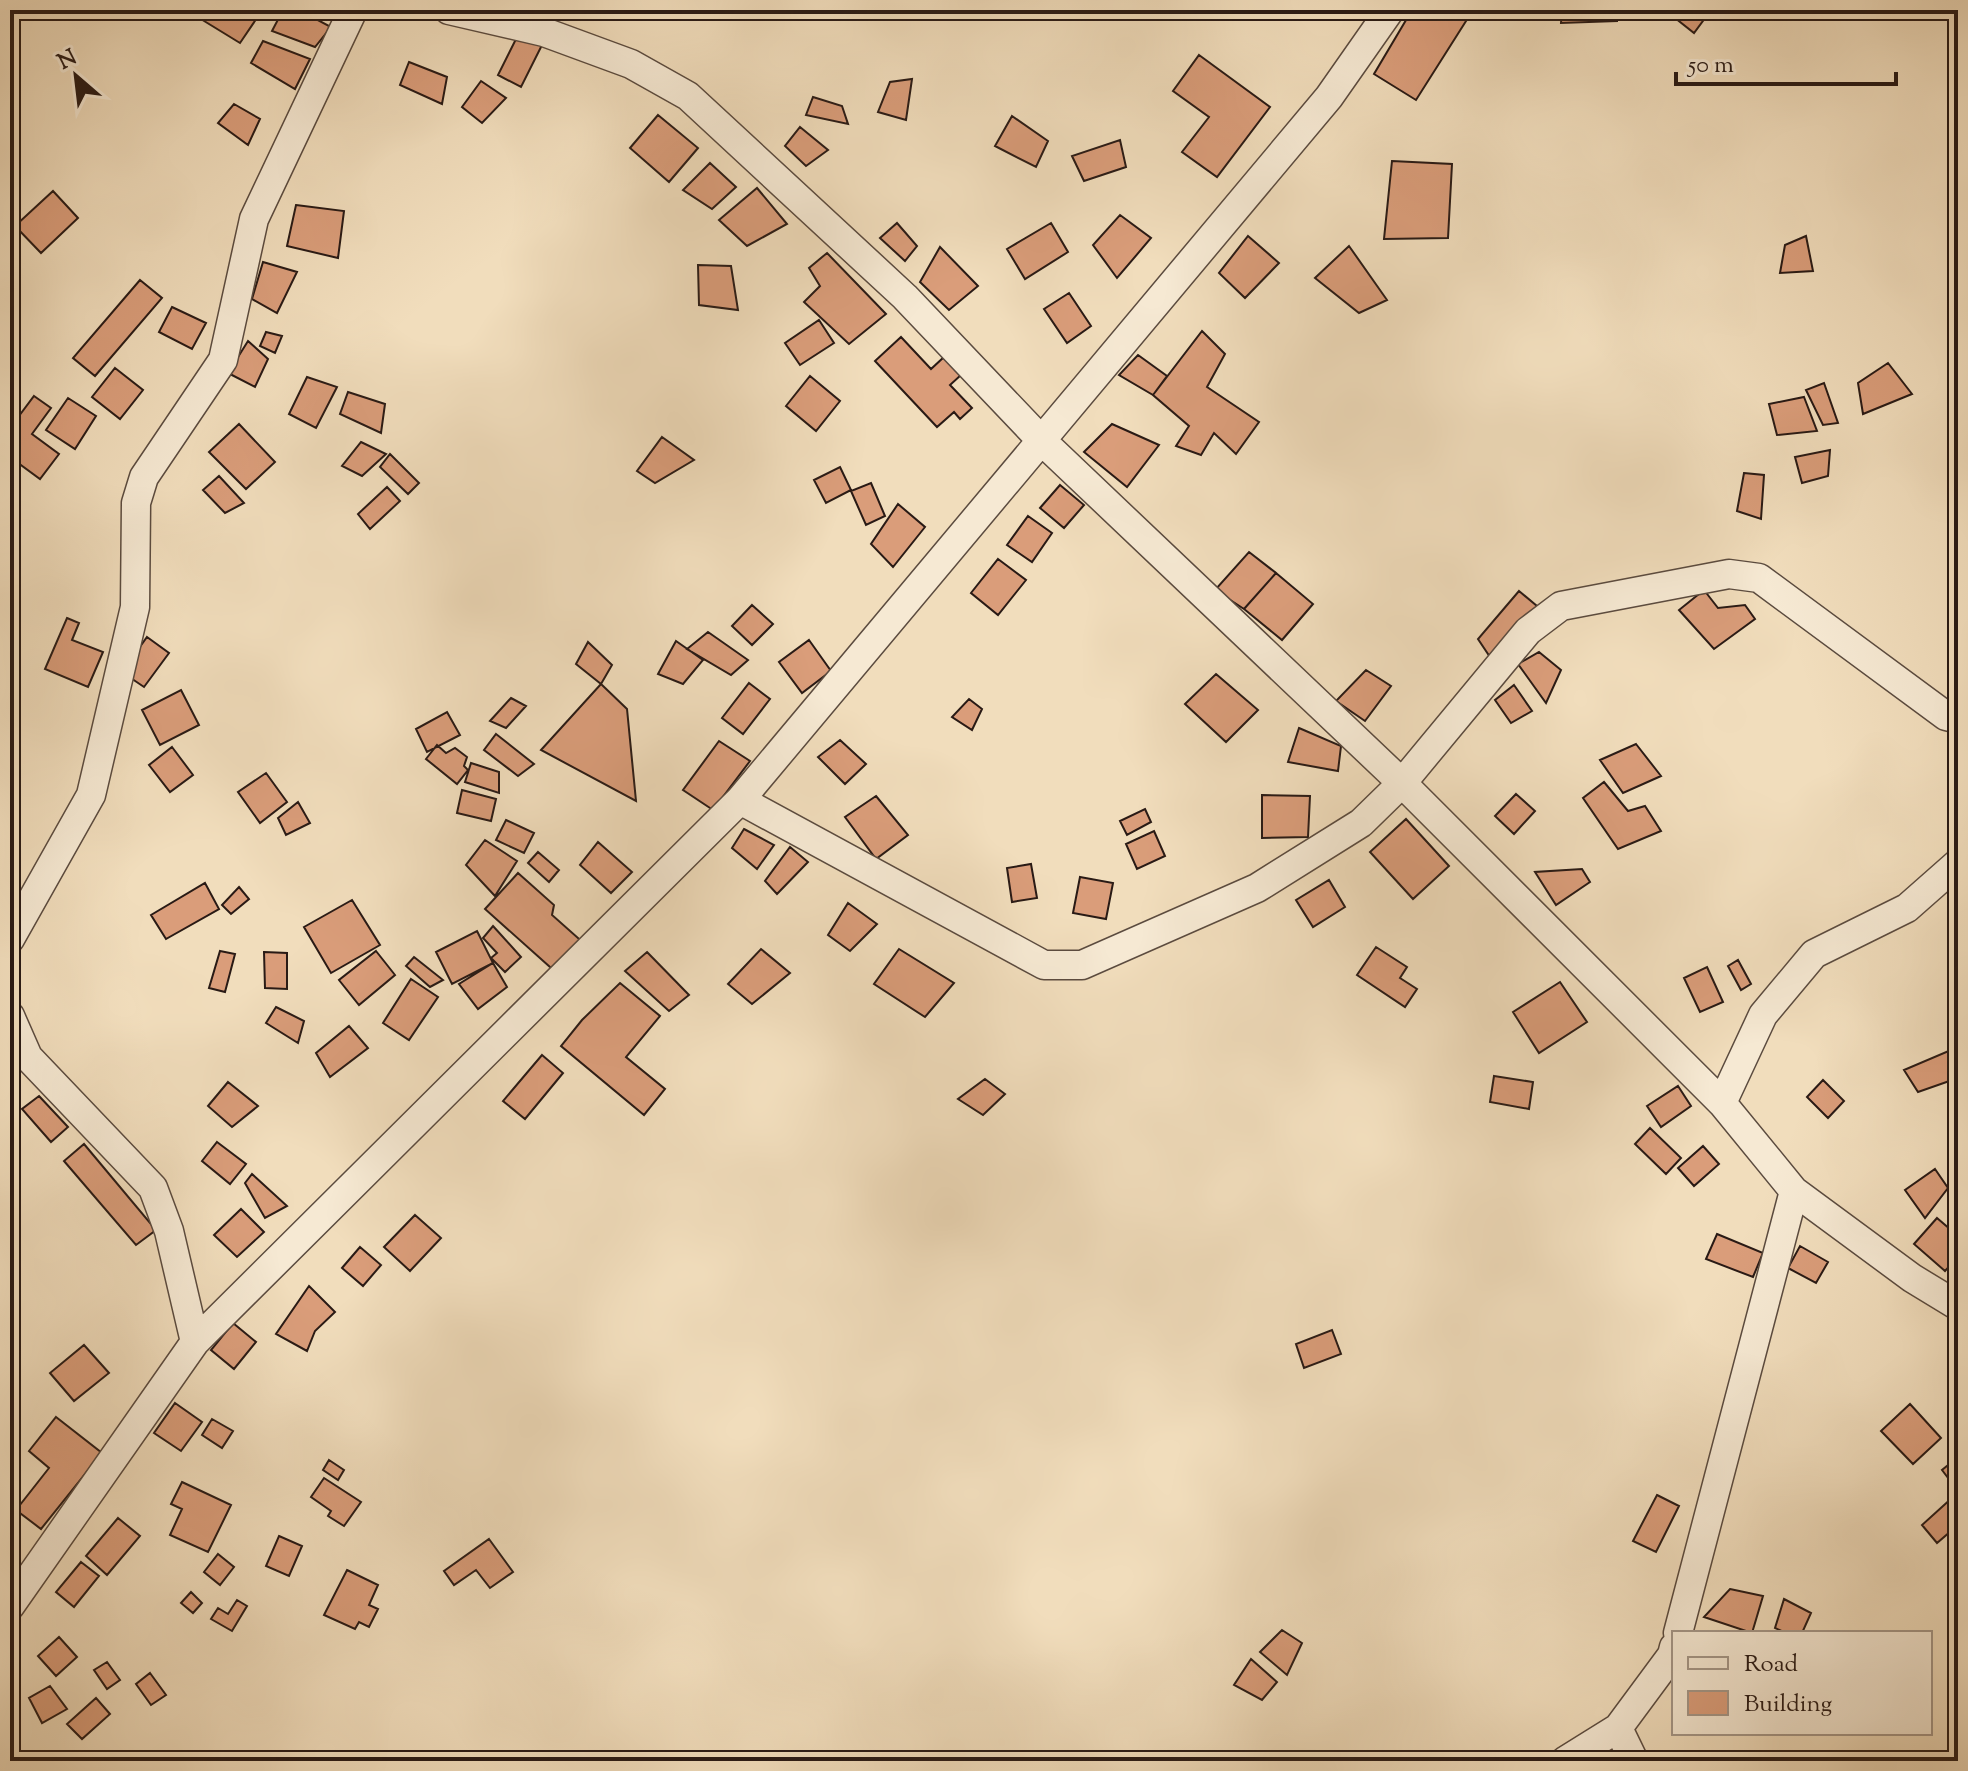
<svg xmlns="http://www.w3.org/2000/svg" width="1968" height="1771" font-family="'Sorts Mill Goudy',serif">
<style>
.building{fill:#da9d7a;stroke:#291a15;stroke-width:2}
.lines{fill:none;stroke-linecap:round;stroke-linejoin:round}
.minor-casing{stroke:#5b4b3f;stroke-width:31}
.minor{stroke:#f6e9d3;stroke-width:28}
</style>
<rect width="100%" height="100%" fill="#f1ddbc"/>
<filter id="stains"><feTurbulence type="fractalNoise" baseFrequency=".0025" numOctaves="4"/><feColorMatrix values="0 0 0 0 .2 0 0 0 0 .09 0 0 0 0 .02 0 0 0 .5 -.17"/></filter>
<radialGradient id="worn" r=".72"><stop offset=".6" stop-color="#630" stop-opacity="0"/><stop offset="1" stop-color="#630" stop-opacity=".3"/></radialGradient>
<path class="building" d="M200,10H258L261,12L240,43L196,16Z
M283,10H299L331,27L315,47L272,31Z
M1412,10H1473L1416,100L1374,74Z
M1562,10H1617V21L1561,23Z
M1665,10H1711L1694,33Z
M518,35L542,45L521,87L498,75Z
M263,41L310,59L295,89L251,63Z
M1199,55L1270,107L1217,177L1182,152L1209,117L1173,91Z
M409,62L447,77L442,104L400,85Z
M912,79L906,120L878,112L890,82Z
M481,81L506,98L482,123L462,107Z
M813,97L842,106L848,124L806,115Z
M234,104L260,119L248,145L218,123Z
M658,115L698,148L669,182L630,148Z
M1012,116L1048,141L1036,167L995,146Z
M800,127L828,150L806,166L785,146Z
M1120,140L1126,167L1084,181L1072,156Z
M1392,161L1452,164L1448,238L1384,239Z
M710,163L736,187L712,209L683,190Z
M757,188L787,224L747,246L719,220Z
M53,191L78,218L41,253L15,226Z
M296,205L344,211L338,258L287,246Z
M1120,215L1151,238L1117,278L1093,245Z
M897,223L917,246L905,261L880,238Z
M1051,223L1068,252L1025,279L1007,249Z
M1248,236L1279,263L1245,298L1219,273Z
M1806,236L1813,271L1780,273L1785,245Z
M1349,246L1387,300L1359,313L1315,278Z
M940,247L978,286L949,310L920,282Z
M827,253L886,314L849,344L804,302L820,286L809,268Z
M263,262L297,272L277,313L252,299Z
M698,265L731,266L738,310L699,305Z
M140,280L162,298L95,376L73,358Z
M1069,293L1091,326L1067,343L1044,309Z
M172,307L206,323L192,349L159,332Z
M819,320L834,343L800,365L785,343Z
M1202,331L1225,354L1207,387L1259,422L1236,454L1214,433L1201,455L1176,446L1189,426L1153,395Z
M266,332L282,336L275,353L260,346Z
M901,337L931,369L944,357L961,375L950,385L972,408L960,419L954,412L937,427L875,361Z
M248,341L268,359L255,387L228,373Z
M1138,355L1167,376L1153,395L1119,375Z
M1888,363L1912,394L1863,414L1858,383Z
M115,368L143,390L120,419L92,397Z
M810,376L840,401L816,431L786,406Z
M307,377L337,387L316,428L289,414Z
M1824,383L1838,423L1823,425L1806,390Z
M348,392L385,404L381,433L340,414Z
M34,396L51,408L32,434L59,454L40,479L10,457V428Z
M1804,397L1817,431L1777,435L1769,404Z
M68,398L96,416L75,449L46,430Z
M239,424L275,462L246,489L209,452Z
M1112,424L1159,445L1127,487L1084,452Z
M662,437L694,460L655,483L637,471Z
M361,442L386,454L362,476L342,466Z
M1830,450L1828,476L1802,483L1795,457Z
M390,454L419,483L408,494L380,467Z
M840,467L851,490L826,503L814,480Z
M1744,473L1764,475L1761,519L1737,511Z
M219,476L244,503L225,513L203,490Z
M871,483L885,516L866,525L851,491Z
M1060,485L1084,505L1064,528L1040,508Z
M387,487L400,501L370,529L358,514Z
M898,504L925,527L893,567L871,544Z
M1028,516L1052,533L1032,562L1007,545Z
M1249,552L1276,573L1244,609L1215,590Z
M998,559L1026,580L998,615L971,593Z
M1276,573L1313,604L1282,640L1244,609Z
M1704,590L1718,608L1745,605L1755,619L1714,649L1679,610Z
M1519,591L1543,611L1492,660L1478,639Z
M752,605L773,624L752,645L732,626Z
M67,618L79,623L72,640L103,652L88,687L45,669Z
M708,632L748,660L731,675L687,649Z
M147,637L169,653L144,687L122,672Z
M809,640L831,671L802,693L779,662Z
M676,641L703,660L683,684L658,674Z
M588,642L612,665L601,684L576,664Z
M1539,652L1561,670L1546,703L1518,664Z
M1366,670L1391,686L1365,721L1336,701Z
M1216,674L1258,710L1226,742L1185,704Z
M749,683L770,699L743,734L722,718Z
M601,684L627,709L636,801L541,750Z
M1514,685L1532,711L1511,723L1495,700Z
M181,690L199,725L160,745L142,710Z
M511,698L526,706L506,728L490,721Z
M969,699L982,709L972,730L952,717Z
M447,712L460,735L427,752L416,729Z
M1299,728L1341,746L1338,771L1288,762Z
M496,734L534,764L518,776L484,750Z
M840,740L866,764L845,784L818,757Z
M719,741L750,761L713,810L683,790Z
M1636,744L1661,776L1623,793L1600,760Z
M437,745L446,753L455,748L467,757L464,766L468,770L457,784L426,759Z
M172,747L193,775L170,792L149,765Z
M471,763L499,772V793L465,782Z
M266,773L287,802L260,823L238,792Z
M1604,782L1628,811L1645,806L1661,831L1618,849L1583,798Z
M462,790L496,799L491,821L457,813Z
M1516,794L1535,811L1514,834L1495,816Z
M1262,795L1310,796L1308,837L1262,838Z
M876,796L908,835L876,859L845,817Z
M298,802L310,823L286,835L278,818Z
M1145,809L1151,822L1127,835L1120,821Z
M1406,819L1449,866L1413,899L1370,852Z
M506,820L534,833L524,853L496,840Z
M744,829L774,845L757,869L732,848Z
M1154,831L1165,856L1137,869L1126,844Z
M485,840L517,861L495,896L466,865Z
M598,842L632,872L611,893L580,865Z
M790,847L808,862L777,894L765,881Z
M538,852L559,870L549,882L528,863Z
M1031,864L1037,898L1012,902L1007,868Z
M1582,869L1590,882L1556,905L1535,872Z
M518,873L554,905L552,915L587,946L559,975L485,909Z
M1080,877L1113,883L1106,919L1073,913Z
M1329,880L1345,907L1313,927L1296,900Z
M205,883L219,909L166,939L151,915Z
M239,887L249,899L231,914L222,905Z
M352,900L380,945L331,973L304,927Z
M848,903L877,924L850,951L828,935Z
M493,926L521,957L505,972L491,958L497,953L483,938Z
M477,931L493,963L452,984L436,952Z
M1376,947L1407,967L1400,978L1417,989L1405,1007L1357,975Z
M761,949L790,973L752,1004L728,984Z
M899,949L954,983L925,1017L874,984Z
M220,951L235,954L225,992L209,988Z
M376,951L395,975L359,1005L339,980Z
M264,952L287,953V989L265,988Z
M647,952L689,995L669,1011L625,971Z
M414,957L443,980L430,987L406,966Z
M1738,960L1751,984L1741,990L1728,966Z
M493,963L507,987L478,1009L459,984Z
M1707,967L1723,1002L1700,1012L1684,978Z
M411,979L438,997L409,1040L383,1023Z
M1560,982L1587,1022L1539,1053L1513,1012Z
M620,983L660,1016L626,1057L665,1089L644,1115L561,1046L582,1020Z
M276,1007L304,1021L298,1043L266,1023Z
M349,1026L368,1048L330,1077L316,1053Z
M1958,1047V1078L1918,1092L1904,1070Z
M542,1055L563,1073L525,1119L503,1101Z
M1494,1076L1533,1082L1529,1109L1490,1102Z
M985,1079L1005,1094L983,1115L958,1099Z
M1823,1080L1844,1101L1828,1118L1807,1097Z
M228,1082L258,1106L232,1127L208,1106Z
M1678,1086L1691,1106L1661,1127L1647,1106Z
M39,1096L68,1127L51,1142L22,1109Z
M1650,1128L1681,1158L1666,1174L1635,1144Z
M217,1142L246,1164L230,1184L202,1161Z
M84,1144L156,1230L136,1245L64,1161Z
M1703,1146L1719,1164L1694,1186L1678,1168Z
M1935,1169L1948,1188L1925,1218L1905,1190Z
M252,1174L287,1206L265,1218L245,1183Z
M241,1209L264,1232L237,1257L214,1235Z
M415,1215L441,1238L410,1271L384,1247Z
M1937,1218L1958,1236V1257L1945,1271L1914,1244Z
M1717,1234L1763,1253L1753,1277L1706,1259Z
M1800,1246L1828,1262L1816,1283L1788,1268Z
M360,1247L381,1265L363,1286L342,1268Z
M309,1286L335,1312L315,1331L307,1351L276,1334Z
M233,1323L256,1342L234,1369L211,1350Z
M1332,1330L1341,1354L1304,1368L1296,1344Z
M84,1345L109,1373L74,1401L50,1373Z
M175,1403L202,1422L181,1451L154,1433Z
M1910,1404L1941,1438L1913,1464L1881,1431Z
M56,1417L102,1453L41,1529L16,1510L49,1468L29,1451Z
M212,1419L233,1431L222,1448L202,1435Z
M1958,1457V1491L1942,1470Z
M329,1460L344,1470L338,1480L323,1470Z
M324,1478L361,1502L344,1526L328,1516L331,1511L311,1497Z
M182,1482L231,1505L208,1552L170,1535L182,1509L171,1504Z
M1657,1495L1679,1506L1656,1552L1633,1541Z
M1953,1497L1958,1503V1525L1937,1543L1922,1525Z
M118,1518L140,1536L107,1575L86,1556Z
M279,1536L302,1546L289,1576L266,1566Z
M489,1539L513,1572L490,1588L476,1570L454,1585L444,1571Z
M218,1554L234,1567L220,1585L204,1572Z
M81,1562L99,1576L74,1607L56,1592Z
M347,1570L378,1585L369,1605L378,1609L369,1627L359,1622L355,1629L324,1615Z
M1730,1589L1763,1596L1752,1633L1704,1617Z
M191,1592L202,1603L193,1613L181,1603Z
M1784,1599L1811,1613L1802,1633H1786L1775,1628Z
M237,1600L247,1606L232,1631L211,1619L218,1608L228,1614Z
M1282,1630L1302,1643L1287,1675L1260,1652Z
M59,1637L77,1657L56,1676L38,1656Z
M1251,1659L1277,1682L1262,1700L1234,1685Z
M107,1662L120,1680L107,1689L94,1670Z
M150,1673L166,1695L151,1705L136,1684Z
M50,1686L67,1709L42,1723L29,1698Z
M96,1698L110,1714L82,1739L67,1724Z"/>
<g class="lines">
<defs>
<path id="minor" d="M449,10L544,32L631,64L688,96L905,297L1042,441L1402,783L1722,1103L1794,1191L1912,1278L1958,1306
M740,800L1044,965H1082L1257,888L1361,823L1402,783L1528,631L1561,606L1729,574L1759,578L1946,716L1958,719
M10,939L91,795L135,607L136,503L144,477L223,360L254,219L353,10
M10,1016L28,1057L153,1188L169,1231L195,1342
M1722,1103L1763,1015L1814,954L1907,908L1958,863
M10,1606L195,1342L740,800L1329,97L1390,10
M1678,1633L1794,1191
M1565,1761L1618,1728
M1634,1761L1618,1728L1672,1655L1674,1647"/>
</defs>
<use href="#minor" class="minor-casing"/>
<use href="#minor" class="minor"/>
</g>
<rect width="1968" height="1771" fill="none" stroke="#f1ddbc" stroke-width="40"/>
<rect x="12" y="12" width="1944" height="1747" fill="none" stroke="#291a15" stroke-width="4"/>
<rect x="20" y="20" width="1928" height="1731" fill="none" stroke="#291a15" stroke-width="2"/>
<rect x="1672" y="1631" width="260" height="104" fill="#f6e9d3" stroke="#a49687" stroke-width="2"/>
<rect x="1688" y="1657" width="40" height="12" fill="#f6e9d3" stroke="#a49687" stroke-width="2"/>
<text x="1744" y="1671" font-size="24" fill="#291a15">Road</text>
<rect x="1688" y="1691" width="40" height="24" fill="#da9d7a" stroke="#a49687" stroke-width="2"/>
<text x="1744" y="1711" font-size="24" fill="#291a15">Building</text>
<g transform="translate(76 76) rotate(332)" stroke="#f6e9d3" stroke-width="6" paint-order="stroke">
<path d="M0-6L14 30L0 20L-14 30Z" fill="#291a15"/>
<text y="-12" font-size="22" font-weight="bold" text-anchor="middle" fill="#291a15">N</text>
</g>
<path d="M1676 72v12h220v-12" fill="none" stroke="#291a15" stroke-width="4"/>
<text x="1688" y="72" font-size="24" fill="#291a15" stroke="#f6e9d3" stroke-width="6" paint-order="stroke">50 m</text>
<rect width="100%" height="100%" filter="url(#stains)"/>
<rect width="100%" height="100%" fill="url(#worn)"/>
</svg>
